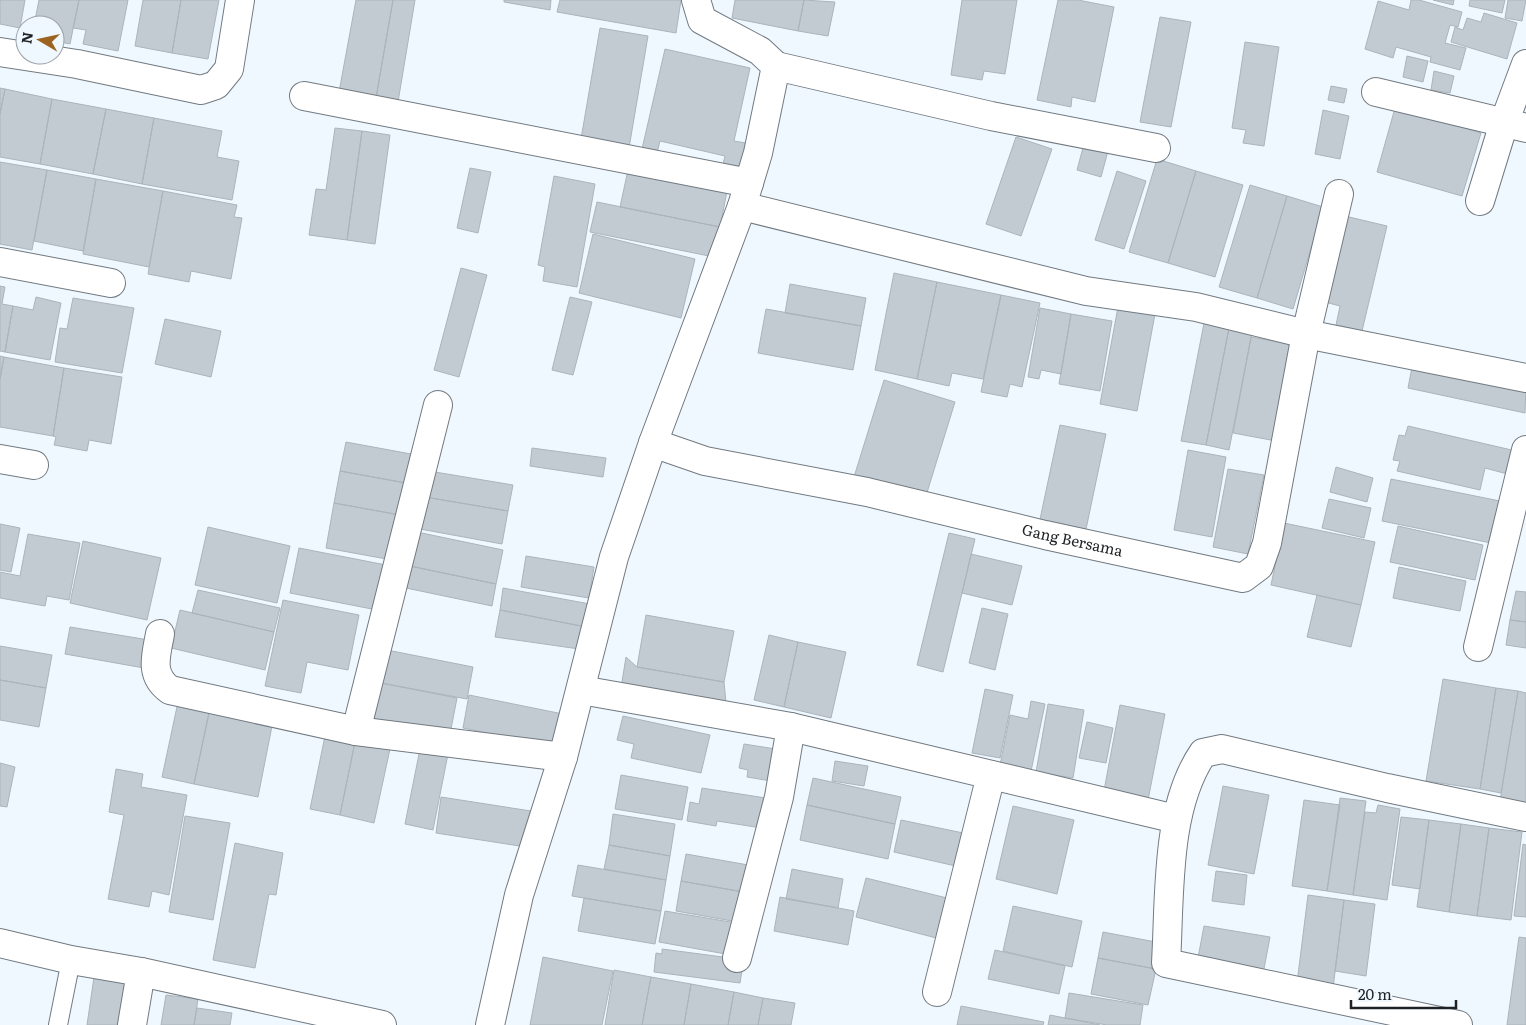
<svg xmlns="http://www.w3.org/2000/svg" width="1526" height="1025" font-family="Literata,serif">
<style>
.building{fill:#c2cbd2;stroke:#abb4bb}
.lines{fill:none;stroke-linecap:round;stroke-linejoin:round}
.lane-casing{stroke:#727a81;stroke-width:20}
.street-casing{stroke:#727a81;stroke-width:30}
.lane{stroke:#fff;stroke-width:18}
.street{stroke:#fff;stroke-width:28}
.labels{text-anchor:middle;stroke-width:4;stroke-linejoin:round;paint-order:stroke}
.street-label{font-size:15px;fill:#1f2225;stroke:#eff8ff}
</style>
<rect width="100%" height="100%" fill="#eff8ff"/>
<path class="building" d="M0,0H25L20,28L0,24Z
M39,0H79L70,44L55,41V25H34Z
M79,0H128L118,51L83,44L86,30L73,28Z
M143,0H181L172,53L135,46Z
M181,0H219L208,59L172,53Z
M356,0H393L376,98L339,92Z
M393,0H415L398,102L376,98Z
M504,0H551L550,10L504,2Z
M560,0H681L676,33L557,12Z
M735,0H804L798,31L732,18Z
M804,0L835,2L828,36L798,31Z
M962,0H1017L1005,74L984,71L982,80L951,75Z
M1058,0H1078L1114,7L1095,102L1072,97L1071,107L1037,100Z
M1411,0H1419L1462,12L1458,27L1450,25L1445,43L1466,48L1460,70L1430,62L1431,57L1396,47L1393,58L1365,49L1378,1L1409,10Z
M1433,0H1454L1453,5Z
M1470,0H1505L1502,13L1469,6Z
M1508,0H1526L1522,21L1505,18Z
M1484,13L1517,23L1507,59L1451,42L1455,27L1463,30L1467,18L1481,22Z
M1160,17L1191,22L1171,127L1140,122Z
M600,28L648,36L629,148L581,139Z
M1245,42L1279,47L1264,146L1243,143L1246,130L1232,128Z
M665,49L750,68L734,141L746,143L740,168L723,164L725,156L660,141L657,153L642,149Z
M1407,56L1428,61L1423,82L1403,77Z
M1434,71L1454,76L1450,93L1431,90Z
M1331,86L1347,89L1344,103L1328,100Z
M0,88L5,89L0,114Z
M5,89L52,99L40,164L0,157V114Z
M52,99L106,109L93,174L40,164Z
M1395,108L1481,133L1462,196L1377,172Z
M106,109L154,118L142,184L93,174Z
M1323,110L1349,116L1340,159L1315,154Z
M154,118L222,131L217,157L239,161L232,200L142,184Z
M335,128L362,131L347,240L309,235L316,189L326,190Z
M362,131L390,135L375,244L347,240Z
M1016,137L1052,149L1021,236L986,224Z
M1084,144L1108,151L1101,177L1077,170Z
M1157,159L1196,171L1168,263L1129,252Z
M0,162L47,170L32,250L0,244Z
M470,168L491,172L478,233L457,228Z
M47,170L96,179L83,251L34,241Z
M628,170L727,191L720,227L620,207Z
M1117,171L1146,181L1124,249L1095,240Z
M1196,171L1243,185L1215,277L1168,263Z
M554,176L595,184L577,287L543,281L545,267L538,265Z
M96,179L163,191L149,267L83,254Z
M1250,185L1287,196L1257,298L1219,287Z
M163,191L237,205L234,217L242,218L231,279L191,271L189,282L148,274Z
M1287,196L1323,207L1293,309L1257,298Z
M597,202L720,227L714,257L590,232Z
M1345,216L1387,226L1362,331L1336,325L1340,306L1325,302Z
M593,234L695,259L681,318L579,293Z
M461,268L487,275L459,377L434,370Z
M894,273L937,282L917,379L875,370Z
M937,282L1001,295L983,379L952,373L949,386L917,379Z
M790,284L866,298L861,326L785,313Z
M0,286L5,287L2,304L13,306L5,352L0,351Z
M1001,295L1040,303L1022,387L1010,384L1007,397L981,392Z
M36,297L61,303L50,360L5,352L13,306L33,310Z
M570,297L592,302L573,375L552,370Z
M73,298L134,308L122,373L55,362L60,328L67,329Z
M1118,307L1155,314L1137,411L1100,404Z
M1040,308L1071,314L1061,374L1041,370L1039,379L1028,377Z
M766,309L861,326L853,370L758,353Z
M1071,314L1112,321L1100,391L1059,384Z
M1205,318L1230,323L1206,445L1181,441Z
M165,319L221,331L211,377L155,364Z
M1230,323L1253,328L1229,450L1206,445Z
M1251,337L1295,345L1276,441L1233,433Z
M0,356L4,357L0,379Z
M4,357L64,368L53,436L0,427V379Z
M1413,362L1526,386L1525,413L1408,388Z
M64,368L122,377L111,444L89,440L87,451L54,445L56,437L53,436Z
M884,380L955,402L925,499L854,477Z
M1060,425L1106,434L1085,534L1039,524Z
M1408,426L1516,451L1511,475L1485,468L1480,490L1397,471L1400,461L1393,460L1399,435L1405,436Z
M346,442L411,454L406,483L340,471Z
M532,448L606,458L603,477L530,466Z
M1188,450L1226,457L1212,537L1174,530Z
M1336,467L1373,478L1367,502L1330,492Z
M1228,469L1264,475L1248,554L1213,547Z
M340,471L406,483L400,515L334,503Z
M429,471L513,485L508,511L425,497Z
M1391,479L1500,501L1491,543L1382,521Z
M425,497L508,511L502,544L420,529Z
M1329,499L1371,508L1364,538L1322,528Z
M334,503L400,515L392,560L326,548Z
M1284,523L1375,542L1361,605L1271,585Z
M0,524L20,528L11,572L0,570Z
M1398,526L1483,545L1475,580L1390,562Z
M208,527L290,546L277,603L195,585Z
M417,532L503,550L496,584L410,566Z
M949,533L975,539L943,672L917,665Z
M28,534L80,543L69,600L47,596L45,606L0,598V572L20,576Z
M83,541L161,558L147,620L70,603Z
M299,548L386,565L377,610L290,593Z
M971,554L1022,566L1012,605L962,593Z
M526,556L594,567L589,598L521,587Z
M410,566L496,584L492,606L406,588Z
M1399,567L1466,581L1460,611L1393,598Z
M503,588L590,604L586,627L500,610Z
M198,590L280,608L274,632L192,613Z
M1516,591L1526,592V622L1510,620Z
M1317,595L1361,605L1351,647L1307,637Z
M283,600L359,615L348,670L307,662L301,693L265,686Z
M982,608L1008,614L995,670L969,663Z
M180,610L274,632L265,670L171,648Z
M500,610L586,627L579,649L495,637Z
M646,615L734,631L724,682L637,667Z
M1510,620L1526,622V648L1506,645Z
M70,627L149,640L144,668L65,654Z
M769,635L798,642L784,707L754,700Z
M798,642L846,652L831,718L784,707Z
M0,646L52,655L46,688L0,680Z
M387,650L473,667L467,699L381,683Z
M626,657L637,667L724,682L727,713L620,694Z
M1443,679L1496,688L1480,789L1426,781Z
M0,680L46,688L39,727L0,720Z
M381,683L457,698L450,734L374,719Z
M1496,688L1518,691L1501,793L1480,789Z
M985,689L1013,695L1000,758L972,753Z
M1518,691L1526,693V805L1500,801Z
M469,695L563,714L556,747L463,728Z
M1031,701L1045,704L1030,776L999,770L1010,715L1028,719Z
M178,702L210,708L194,784L162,777Z
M1048,704L1084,710L1073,778L1036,772Z
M1120,705L1165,714L1147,805L1103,796Z
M210,708L273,721L258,797L194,784Z
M623,716L710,735L701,773L631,758L634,744L617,740Z
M1087,722L1113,728L1106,763L1079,758Z
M325,736L355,742L340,815L310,809Z
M355,742L390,749L374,823L340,815Z
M744,744L782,750L777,782L747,777L748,770L739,768Z
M420,749L448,754L433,830L405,824Z
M835,761L868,766L864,786L832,781Z
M0,763L15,767L7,807L0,806Z
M116,769L143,774L141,787L187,795L169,895L152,891L149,907L108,899L124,815L109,812Z
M621,775L688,787L682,820L615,809Z
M813,778L901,797L895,824L807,805Z
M1223,786L1269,795L1254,874L1208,865Z
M702,788L772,799L768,829L717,821L716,826L687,821L690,802L699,804Z
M441,797L531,811L526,847L436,833Z
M1340,798L1366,801L1353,895L1327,891Z
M1304,800L1340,805L1327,891L1292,886Z
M807,805L895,824L888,859L800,840Z
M1378,805L1400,809L1387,900L1353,895L1365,812L1376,813Z
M1013,806L1074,820L1057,894L996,879Z
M613,814L675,824L670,856L609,845Z
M185,816L230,823L213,920L169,912Z
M1401,817L1429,820L1420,889L1392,885Z
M901,820L968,834L960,867L894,852Z
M1429,820L1461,824L1449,912L1417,907Z
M1461,824L1489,828L1477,916L1449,912Z
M1489,828L1522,832L1511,920L1477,916Z
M235,843L283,853L276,895L269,894L255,968L213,960Z
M1523,844L1526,845V917L1514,916Z
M609,845L670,856L666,880L604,869Z
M686,854L754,866L749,893L681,881Z
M578,865L666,880L661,911L572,896Z
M792,869L843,879L838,908L786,899Z
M1216,871L1247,875L1244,905L1212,901Z
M866,878L951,899L940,939L856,917Z
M681,881L749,893L743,923L676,911Z
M1308,895L1344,900L1333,988L1297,983Z
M780,897L854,911L848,945L774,931Z
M584,898L661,911L655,944L578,931Z
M1344,900L1375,904L1366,976L1335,971Z
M1013,906L1082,921L1072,967L1003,951Z
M665,911L736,923L731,955L659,942Z
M1204,926L1270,937L1263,974L1197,963Z
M1103,932L1161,943L1156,969L1098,958Z
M1519,937L1526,938V1025H1507Z
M662,949L723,957V962L743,964L740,983L654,972L656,953L662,954Z
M995,950L1065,966L1059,994L988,979Z
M543,957L613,971L602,1025H530Z
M1098,958L1156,969L1148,1005L1091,994Z
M614,970L651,977L642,1025H605Z
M94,977L132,983L125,1025H87Z
M651,977L691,984L684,1025H642Z
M691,984L734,992L728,1025H684Z
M734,992L763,998L758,1025H728Z
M1069,993L1143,1005L1140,1025H1107L1065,1018Z
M166,995L198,999L194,1025H161Z
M763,998L795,1003L791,1025H758Z
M961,1006L1044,1022L1043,1025H957Z
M197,1008L232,1013L230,1025H194Z
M1050,1015L1100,1025H1048Z"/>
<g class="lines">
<defs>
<path id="lane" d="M58,1025L71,960"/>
<g id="street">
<path d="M0,52L77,64L201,90L216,85L229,69L240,0"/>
<path d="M776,66L991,116L1156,148"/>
<path d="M1376,92L1526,128"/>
<path d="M304,96L749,183"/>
<path d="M1480,201L1504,123L1526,64"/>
<path d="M742,206L1086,291L1196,307L1306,334L1526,378"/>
<path d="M0,262L111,283"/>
<path id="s1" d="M653,443L705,461L867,492L1045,535L1243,578L1259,566L1267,543L1306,334L1339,194"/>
<path d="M0,459L34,465"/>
<path d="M160,634C156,656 149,675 170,690L356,731L563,757"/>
<path d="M1478,647L1526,450"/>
<path d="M581,690L791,727L1176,819"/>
<path d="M356,731L438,405"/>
<path d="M0,943L71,960L141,972L382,1025"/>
<path d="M737,958L779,797L791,727"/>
<path d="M937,992L991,775"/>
<path d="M132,1025L141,972"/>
<path d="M490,1025L519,895L563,757L614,557L653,443L742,206L758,153L776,66L760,51L702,20L696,0"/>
<path d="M1458,1025L1166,963C1170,896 1165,809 1203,753L1222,749L1387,788L1526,817"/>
</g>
</defs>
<use href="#lane" class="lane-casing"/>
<use href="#street" class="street-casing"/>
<use href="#lane" class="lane"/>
<use href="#street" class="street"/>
</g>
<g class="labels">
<g class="street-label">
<text dy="5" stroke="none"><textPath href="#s1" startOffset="431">Gang Bersama</textPath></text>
</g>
</g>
<g transform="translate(40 40) rotate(279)"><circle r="24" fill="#eff8ff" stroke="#9ca2a8"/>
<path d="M0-4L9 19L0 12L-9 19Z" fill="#9c6420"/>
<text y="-8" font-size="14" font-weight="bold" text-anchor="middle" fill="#1f2225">N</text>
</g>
<path d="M1351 1000v8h105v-8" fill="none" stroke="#1f2225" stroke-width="2.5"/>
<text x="1358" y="1000" font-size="15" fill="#1f2225" stroke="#eff8ff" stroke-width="4" paint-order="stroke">20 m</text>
</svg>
